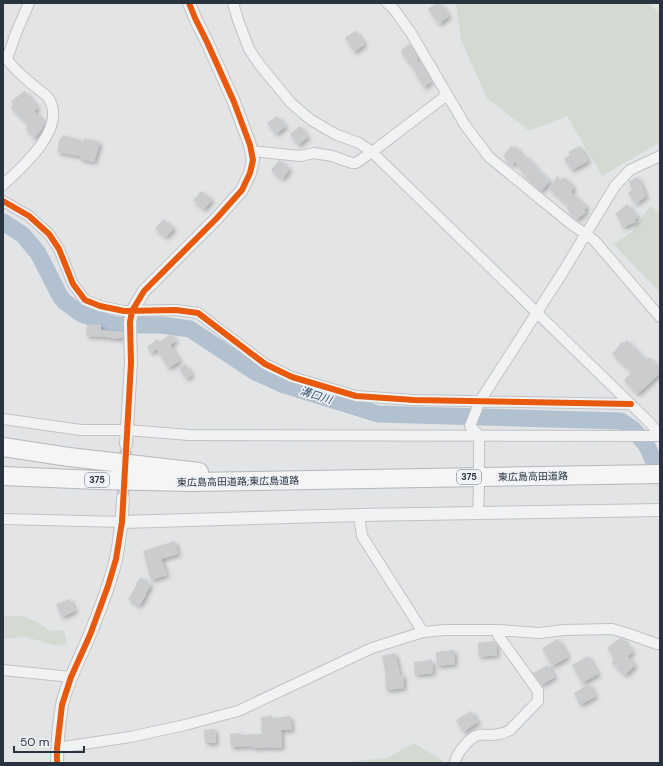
<svg xmlns="http://www.w3.org/2000/svg" width="663" height="766" font-family="'DM Sans','Noto Sans JP',sans-serif">
<style>
.green{fill:#d3dad2}
.lines{fill:none;stroke-linecap:round;stroke-linejoin:round}
.river{stroke:#b1c1d0;stroke-width:17}
.building{fill:#caccce;filter:url(#shadow)}
.tertiary-tunnel{stroke:#bdc0c5;stroke-width:12;stroke-dasharray:12 6;stroke-linecap:butt}
.minor-casing{stroke:#c0c2c4;stroke-width:12}
.tertiary-casing{stroke:#c0c2c4;stroke-width:14}
.motorway-casing{stroke:#b4b7bb;stroke-width:20}
.minor{stroke:#f1f2f3;stroke-width:10}
.tertiary{stroke:#f1f2f3;stroke-width:12}
.motorway{stroke:#f5f5f6;stroke-width:18}
.cycleway-casing{stroke:#eff2f6;stroke-width:8}
.cycleway{stroke:#e8590c;stroke-width:6}
.labels{text-anchor:middle;stroke-width:3;stroke-linejoin:round;paint-order:stroke}
.shield{fill:#eff2f6;stroke:#646c76;stroke-width:1}
.shield-label{font-size:9px;font-weight:bold;fill:#29323f}
.street-label{font-size:10px;fill:#29323f;stroke:#eff2f6}
.water-label{font-size:11px;font-style:italic;fill:#345272;stroke:#eff2f6}
</style>
<defs>
<filter id="shadow"><feDropShadow dx="2.5" dy="2.5" stdDeviation="2" flood-color="#0004"/></filter>
</defs>
<rect width="100%" height="100%" fill="#e2e4e6"/>
<path class="green" d="M456,3H648L657,11L660,13V142L602,176L567,116L529,131L487,98L461,40Z
M650,206L660,213V292L659,291L613,244L632,232Z
M3,616H23L37,622L50,631L64,630L67,644L57,646L26,637L3,639Z
M414,743L442,760V763H347L348,762L387,758Z"/>
<g class="lines">
<path class="river" d="M3,222L23,235L38,253L60,296L65,302L80,313L95,319L116,325H161L190,329L255,372L284,385L378,414L621,421L633,429L647,446L660,476"/>
</g>
<path class="building" d="M436,3H440L449,16L439,24L428,9Z
M355,31H356L364,42L363,43L365,44L354,52L345,38Z
M409,44V45H410L417,56L418,58L416,59L431,82L424,87L415,73L416,72L401,52L403,50L402,49Z
M25,91L38,108L34,111L45,122L42,129L34,138L25,128L29,125L11,108L13,104L11,101Z
M277,116L286,126L276,134L267,123Z
M300,126L308,137L298,145L290,134Z
M63,135L83,141L84,138L100,142L94,162L80,159V156L57,152L60,138H62Z
M511,146L513,147L515,146L524,158L526,156L534,165V166L550,181L541,191L537,188L526,177L515,162L512,165L503,156Z
M580,146L588,161L572,170L564,159L570,155L568,152Z
M279,160L290,169L282,179L271,170Z
M557,176L561,180L564,177L574,187L572,189H573L571,192L587,207L584,210L586,212L576,220L567,209L570,207L549,189Z
M638,177L646,196L636,204L628,193L632,190L629,181Z
M201,191L212,200L204,209L193,201Z
M627,204L638,217L635,219L636,222L628,225L626,227L625,226L622,227L619,218L615,214Z
M163,219L174,228L166,237L155,229Z
M87,324L101,325V330L123,332V338H119V339L106,337L86,336Z
M171,334L176,341L170,345L180,361L168,368L157,349L151,353L147,347L157,339L160,342Z
M627,340L646,361L649,357L660,368V373L641,391L637,394L624,380L632,372L612,354L622,342L624,343Z
M185,364L192,375L186,379L179,368Z
M175,541L178,554L161,559L167,575L151,580L143,551Z
M141,577L151,585L145,594L146,595L139,606L128,599L137,584L136,583Z
M70,599L75,611L62,617L56,604Z
M620,638L623,639L633,652L627,656L635,665L625,675L612,663L614,658L607,648Z
M558,639L568,657L552,666L542,648Z
M495,641L496,643L497,655L479,657L478,643Z
M454,650L455,664L437,666L436,652Z
M395,653L400,675L403,674L404,688L386,690L385,676H386L382,656Z
M588,656L598,674L582,683L572,665Z
M432,660L433,673L415,675L414,662Z
M548,665L555,677L541,685L533,673Z
M589,684L596,696L580,705L574,693Z
M471,711L478,722L463,732L456,720Z
M272,716V718L290,716L292,730H281L282,747L271,748V747L252,748V746L231,747L230,734L240,733L241,735L262,734L261,717Z
M215,729L216,743H205L204,730Z"/>
<g class="lines">
<path class="tertiary-tunnel" d="M123,498L126,444"/>
<defs>
<path id="minor" d="M233,3L238,20L249,49L259,64L291,103L311,120L335,134L359,143L372,152L647,420L660,434
M387,3L393,8L411,33L465,125L489,157L571,224L594,240L660,317
M251,151L300,156L314,153L332,156L352,163H356L372,152L447,95
M3,185C22,167 67,129 49,99C47,95 41,92 38,89C27,80 15,71 7,59L16,33L29,3
M3,201L29,216L49,234L59,249L73,284L85,300L100,306L124,311L176,310L198,313L265,364L292,377L356,396L414,400L631,404
M3,419L81,430H127L189,435L660,436
M479,468V435L470,426L480,401L561,275L615,186L630,170L660,156
M478,513L479,487
M359,515L362,536L423,632
M3,519L122,522
M3,670L71,677
M57,748L130,737L185,725L238,711L372,648L423,632L445,630H498L539,633L564,630L612,629L626,633L657,644H660
M455,763C456,754 469,737 479,735C482,734 485,735 488,735C496,735 503,734 510,730L538,701V691L498,635V630"/>
<path id="tertiary" d="M126,444L131,363L130,322L132,311L144,291L217,218L242,190L250,173L253,160L250,145L234,102L207,42L195,18L189,3
M122,522L359,515L660,510
M57,763C57,745 59,723 62,705C67,681 81,657 90,634C100,610 110,584 116,559C120,539 122,519 123,498"/>
<path id="motorway" d="M3,447L69,457L199,472
M3,476L98,480L191,482L660,474"/>
</defs>
<use href="#minor" class="minor-casing"/>
<use href="#tertiary" class="tertiary-casing"/>
<use href="#motorway" class="motorway-casing"/>
<use href="#minor" class="minor"/>
<use href="#tertiary" class="tertiary"/>
<use href="#motorway" class="motorway"/>
<defs>
<path id="cycleway" d="M3,201L29,216L49,234L59,249L73,284L85,300L100,306L124,311L176,310L198,313L265,364L292,377L356,396L414,400L631,404
M57,763V748L62,705L71,677L90,635L108,586L116,559L122,522L131,363L130,322L132,311L144,291L217,218L242,190L250,173L253,160L250,145L234,102L207,42L195,18L189,3"/>
</defs>
<use href="#cycleway" class="cycleway-casing"/>
<use href="#cycleway" class="cycleway"/>
</g>
<g class="labels">
<g class="shield">
<rect x="457" y="470" width="24" height="14" rx="3"/>
<rect x="85" y="473" width="24" height="14" rx="3"/>
</g>
<g class="shield-label">
<text x="469" y="480">375</text>
<text x="97" y="483">375</text>
</g>
<g class="street-label">
<text transform="translate(533 476) rotate(-1)" y="4">東広島高田道路</text>
<text transform="translate(238 481) rotate(-1)" y="4">東広島高田道路;東広島道路</text>
</g>
<g class="water-label">
<text transform="translate(316 395) rotate(17)" y="4">溝口川</text>
</g>
</g>
<rect width="663" height="766" fill="none" stroke="#29323f" stroke-width="8"/>
<path d="M14 746v6h70v-6" fill="none" stroke="#29323f" stroke-width="2"/>
<text x="20" y="746" font-size="12" fill="#29323f" stroke="#eff2f6" stroke-width="3" paint-order="stroke">50 m</text>
</svg>
